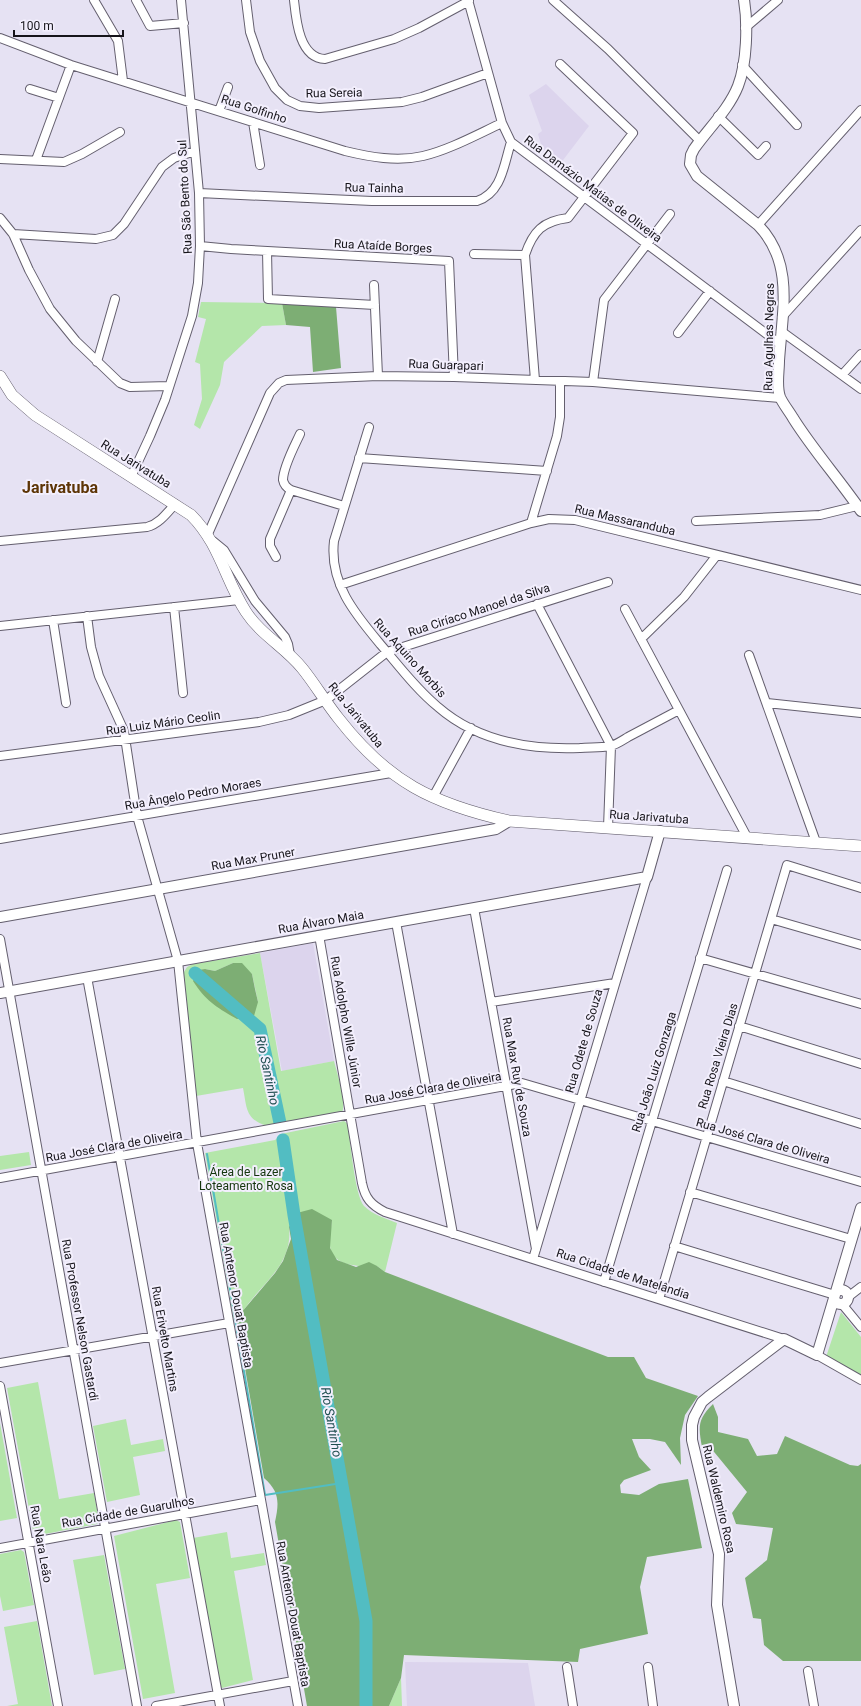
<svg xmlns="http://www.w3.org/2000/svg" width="861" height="1706" font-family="Roboto,sans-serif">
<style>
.built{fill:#dcd4ed}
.green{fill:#b4e6aa;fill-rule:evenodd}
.forest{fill:#7dae74}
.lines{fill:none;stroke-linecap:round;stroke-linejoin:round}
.stream{stroke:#52bdc2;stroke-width:2}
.river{stroke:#52bdc2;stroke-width:13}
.minor-casing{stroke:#645f6e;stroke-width:10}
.tertiary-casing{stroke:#645f6e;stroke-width:12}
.secondary-casing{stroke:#645f6e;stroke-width:12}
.minor{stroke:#fff;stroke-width:8}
.tertiary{stroke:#fff;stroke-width:10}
.secondary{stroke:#fff;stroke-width:11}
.labels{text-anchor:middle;stroke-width:4;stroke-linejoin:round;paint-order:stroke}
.street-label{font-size:12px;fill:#16141a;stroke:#f3effd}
.park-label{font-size:12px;fill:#13350c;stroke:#f3effd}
.water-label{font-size:13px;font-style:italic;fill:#204f51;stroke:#f3effd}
.district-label{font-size:16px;font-weight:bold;fill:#5d3506;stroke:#f3effd}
</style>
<rect width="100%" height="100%" fill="#e6e2f3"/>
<path class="built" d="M546,84L589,126L557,168L546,161L538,134L542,131L529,95Z
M313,943L334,1061L282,1071L260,953Z
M405,1662L528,1663L535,1706H407Z"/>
<path class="green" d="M201,302L282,303L286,325L262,326L224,362L220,385L200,429L194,425L202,399L200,364L195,362L206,319L198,317Z
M260,953L281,1071L334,1061C337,1073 347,1103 342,1112L267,1126C245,1119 247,1108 243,1088L196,1096L184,991V972L187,967L193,964ZM233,963L252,974L258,1002L205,969L215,971Z
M344,1121L348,1124C350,1140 355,1196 364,1206C373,1215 385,1218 397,1223L385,1272L377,1266C363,1267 331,1267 330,1246C329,1238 331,1229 332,1220L289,1227C294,1270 252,1288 237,1322L234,1320L205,1153L275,1140L281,1134Z
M29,1152L31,1165L0,1170V1156Z
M841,1312L861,1337V1376L826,1357Z
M38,1382L59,1499L94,1493L99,1521L97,1524L40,1535L35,1534L33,1531L7,1388Z
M126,1419L131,1445L163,1439L165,1451L133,1457L140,1495L107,1502L93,1426Z
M0,1423L17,1518L0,1521Z
M176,1520L180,1522L190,1578L156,1584L175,1693L143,1699L114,1536Z
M227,1532L231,1558L264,1553L266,1565L234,1571L253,1680L222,1688L219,1686L193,1538Z
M21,1550L24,1552L34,1605L3,1611L0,1596V1554Z
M104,1555L125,1669L94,1675L73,1560Z
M37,1621L52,1706H7L18,1704L4,1627Z
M401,1678L402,1706H389Z"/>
<path class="forest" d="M282,303L336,307L341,368L313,372L310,327L286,325Z
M233,963H242L252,974L255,989L258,1002L254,1016L237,1019C216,1007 206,1001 193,981L199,970L205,969L215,971Z
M312,1209L332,1220L330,1248L337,1260L356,1267L369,1262L377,1266L385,1272L608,1357H634L646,1378L698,1396L685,1415L680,1438L681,1465L665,1442L650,1439H632L639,1457L651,1470L624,1480L620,1485L621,1493L639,1495L659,1484L688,1479L702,1548L647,1557L640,1587L648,1634L580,1649L578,1662L404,1655L401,1678L389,1706H307L275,1522C279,1503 280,1492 264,1478L237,1322L241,1313L275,1273L283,1261L291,1239L289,1227L297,1213Z
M713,1404L718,1417V1432L748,1439L757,1456L777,1454L785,1436L850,1465L858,1466L861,1464V1661H783L764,1645L761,1619L753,1618L745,1578L767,1560L773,1528L736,1524L732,1513L747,1492L710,1447H702C698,1426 698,1419 713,1404Z"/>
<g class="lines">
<path class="stream" d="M207,1154L265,1495L342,1483"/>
<path class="river" d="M195,973L260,1029L280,1123
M283,1140L294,1215L366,1621V1706"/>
<defs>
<path id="minor" d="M94,0L118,41L123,81
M136,0L150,26L184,23
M246,0L250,32L260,61L275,88L287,100L300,106L319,108L402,102L422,97L488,73
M294,0C296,19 299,58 325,59L394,39L419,28L469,1
M468,0L502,123L511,142L780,344
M553,0L608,49L700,141
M745,28L778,0
M0,38L71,65L345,151C370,157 397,162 423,156C449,150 478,134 502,123
M742,65L797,125
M30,89L59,98
M219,111L228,87
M718,116L758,155L766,146
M253,122L260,165
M0,159L64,162L82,154L120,132
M36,160L71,65
M199,193L372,201H477C502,193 504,164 511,142
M0,218L13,234L29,270L50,309L76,341L120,383L130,387L169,386
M758,225L861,110
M13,234L96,239L113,235L124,224L162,167L174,158L195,151
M200,246L231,249L449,261L454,377
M267,251L268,299L375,305
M474,254L525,255
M374,285L378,376
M782,317L861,230
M781,331L861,389
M678,333L710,291
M97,362L115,299
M842,375L861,354
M535,380L525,255C533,231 543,221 568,218L633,133L560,64
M593,382L604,300L670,214
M369,427L334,541C329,584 356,615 381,645C399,666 416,689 438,707C477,741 530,750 580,748C589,747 600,748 610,746C616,745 623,740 628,737C645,728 662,719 679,710
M300,434C295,445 283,467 283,480C284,485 287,488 291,490L344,506
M359,458L547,471
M131,477L150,436L165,400L192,316L198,283L200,246L199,193L181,0
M696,521L820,515L857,506
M531,523L557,436L560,417V381
M208,534L270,393L279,383L286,380L378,376L454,377L593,382L780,398
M0,541L147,527C159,524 167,513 175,504
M213,541L224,550L255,601L285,637L288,644L290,655
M276,557L270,546V539L291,490
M340,585L531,523L549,519L575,520L861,590
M537,604L611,746L608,828
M174,607L183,693
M625,609L747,837
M87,616L91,647L99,676L124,731L137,816L178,961L197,1143L298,1706
M53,620L66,703
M0,626L239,600
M641,639L684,597L717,555
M749,655L816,842
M767,703L861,713
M0,756L259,722L289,715L326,700L387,652L608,582
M433,797L471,728
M0,839L391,773
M474,908L536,1249
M771,919L861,945
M396,922L453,1234
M319,935L362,1183C365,1198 371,1205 385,1212L784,1339
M0,939L137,1706
M700,958L861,1004
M87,977L220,1706
M491,1002L615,983
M739,1026L861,1064
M723,1081L861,1124
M0,1178L522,1083L861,1182
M690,1192L851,1239
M674,1246L835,1295
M533,1259L647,877
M604,1282L727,870
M848,1297L861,1287
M659,1299L787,865L861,888
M842,1304L861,1327
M817,1355L861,1380
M0,1363L229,1323
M0,1386L58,1706
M0,1548L261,1500
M567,1667L573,1706
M648,1667L653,1706
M808,1671L814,1706
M156,1706L293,1681"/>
<path id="tertiary" d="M744,0C748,24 747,63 738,86C729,109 708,129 694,149L691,155L690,164L697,176L758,225C795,263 782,313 779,361C779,372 776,386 780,397C783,404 789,411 793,418C813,450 839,479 861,511
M0,917L496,829L509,821
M0,993L647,877L660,831
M834 1297a7 7 0 1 1 14 0a7 7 0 1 1-14 0Z
M734,1706L717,1605L719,1554L692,1440V1425L694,1417L702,1402L708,1397L784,1339L817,1355L861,1208"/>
<path id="secondary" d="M0,376L12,395L35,415L191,515C220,544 225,580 246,612C261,635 285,647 302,668C315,684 326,703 339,719C388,782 433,804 509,821L861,846"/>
</defs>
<use href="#minor" class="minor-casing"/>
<use href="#tertiary" class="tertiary-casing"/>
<use href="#secondary" class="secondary-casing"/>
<use href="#minor" class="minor"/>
<use href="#tertiary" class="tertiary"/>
<use href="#secondary" class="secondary"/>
</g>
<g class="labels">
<g class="street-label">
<text transform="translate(334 93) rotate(-1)" y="4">Rua Sereia</text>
<text transform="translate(254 109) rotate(18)" y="4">Rua Golfinho</text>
<text transform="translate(374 188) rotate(1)" y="4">Rua Tainha</text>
<text transform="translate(593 189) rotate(37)" y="4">Rua Damázio Matias de Oliveira</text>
<text transform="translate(185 197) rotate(-93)" y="4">Rua São Bento do Sul</text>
<text transform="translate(383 246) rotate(3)" y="4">Rua Ataíde Borges</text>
<text transform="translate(769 337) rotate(-89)" y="4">Rua Agulhas Negras</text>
<text transform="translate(446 365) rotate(2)" y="4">Rua Guarapari</text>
<text transform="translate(136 464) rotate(32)" y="4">Rua Jarivatuba</text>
<text transform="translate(625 520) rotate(13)" y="4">Rua Massaranduba</text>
<text transform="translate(479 610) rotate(-18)" y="4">Rua Ciríaco Manoel da Silva</text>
<text transform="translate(410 658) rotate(48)" y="4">Rua Aquino Morbis</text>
<text transform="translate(356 715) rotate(51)" y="4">Rua Jarivatuba</text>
<text transform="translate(163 723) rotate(-8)" y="4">Rua Luiz Mário Ceolin</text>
<text transform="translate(193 794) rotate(-10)" y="4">Rua Ângelo Pedro Moraes</text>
<text transform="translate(649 817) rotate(4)" y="4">Rua Jarivatuba</text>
<text transform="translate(253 859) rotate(-10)" y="4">Rua Max Pruner</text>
<text transform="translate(321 922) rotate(-10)" y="4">Rua Álvaro Maia</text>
<text transform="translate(346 1022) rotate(80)" y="4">Rua Adolpho Wille Júnior</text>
<text transform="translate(584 1041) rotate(-74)" y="4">Rua Odete de Souza</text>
<text transform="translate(718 1056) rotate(-73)" y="4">Rua Rosa Vieira Dias</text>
<text transform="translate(654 1072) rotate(-73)" y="4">Rua João Luiz Gonzaga</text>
<text transform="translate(517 1077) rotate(80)" y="4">Rua Max Ruy de Souza</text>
<text transform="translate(433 1088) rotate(-10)" y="4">Rua José Clara de Oliveira</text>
<text transform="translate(763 1141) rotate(16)" y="4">Rua José Clara de Oliveira</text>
<text transform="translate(114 1146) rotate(-10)" y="4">Rua José Clara de Oliveira</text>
<text transform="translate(623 1274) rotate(18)" y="4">Rua Cidade de Matelândia</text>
<text transform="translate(236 1295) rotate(80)" y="4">Rua Antenor Douat Baptista</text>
<text transform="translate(80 1320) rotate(80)" y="4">Rua Professor Nelson Gastardi</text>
<text transform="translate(165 1339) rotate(80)" y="4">Rua Erivelto Martins</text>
<text transform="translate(719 1499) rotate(77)" y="4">Rua Waldemiro Rosa</text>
<text transform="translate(128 1512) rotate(-10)" y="4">Rua Cidade de Guarulhos</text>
<text transform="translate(41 1544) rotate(80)" y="4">Rua Nara Leão</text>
<text transform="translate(293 1614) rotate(80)" y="4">Rua Antenor Douat Baptista</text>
</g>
<g class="park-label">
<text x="246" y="1176">Área de Lazer<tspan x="246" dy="14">Loteamento Rosa</tspan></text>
</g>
<g class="water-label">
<text transform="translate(268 1070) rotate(78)" y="5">Rio Santinho</text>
<text transform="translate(332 1422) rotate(80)" y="5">Rio Santinho</text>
</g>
<g class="district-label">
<text x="60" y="493">Jarivatuba</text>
</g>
</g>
<path d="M14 30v6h109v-6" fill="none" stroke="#16141a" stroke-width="2"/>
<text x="20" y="30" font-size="12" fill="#16141a" stroke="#f3effd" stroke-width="3" paint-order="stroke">100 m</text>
</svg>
